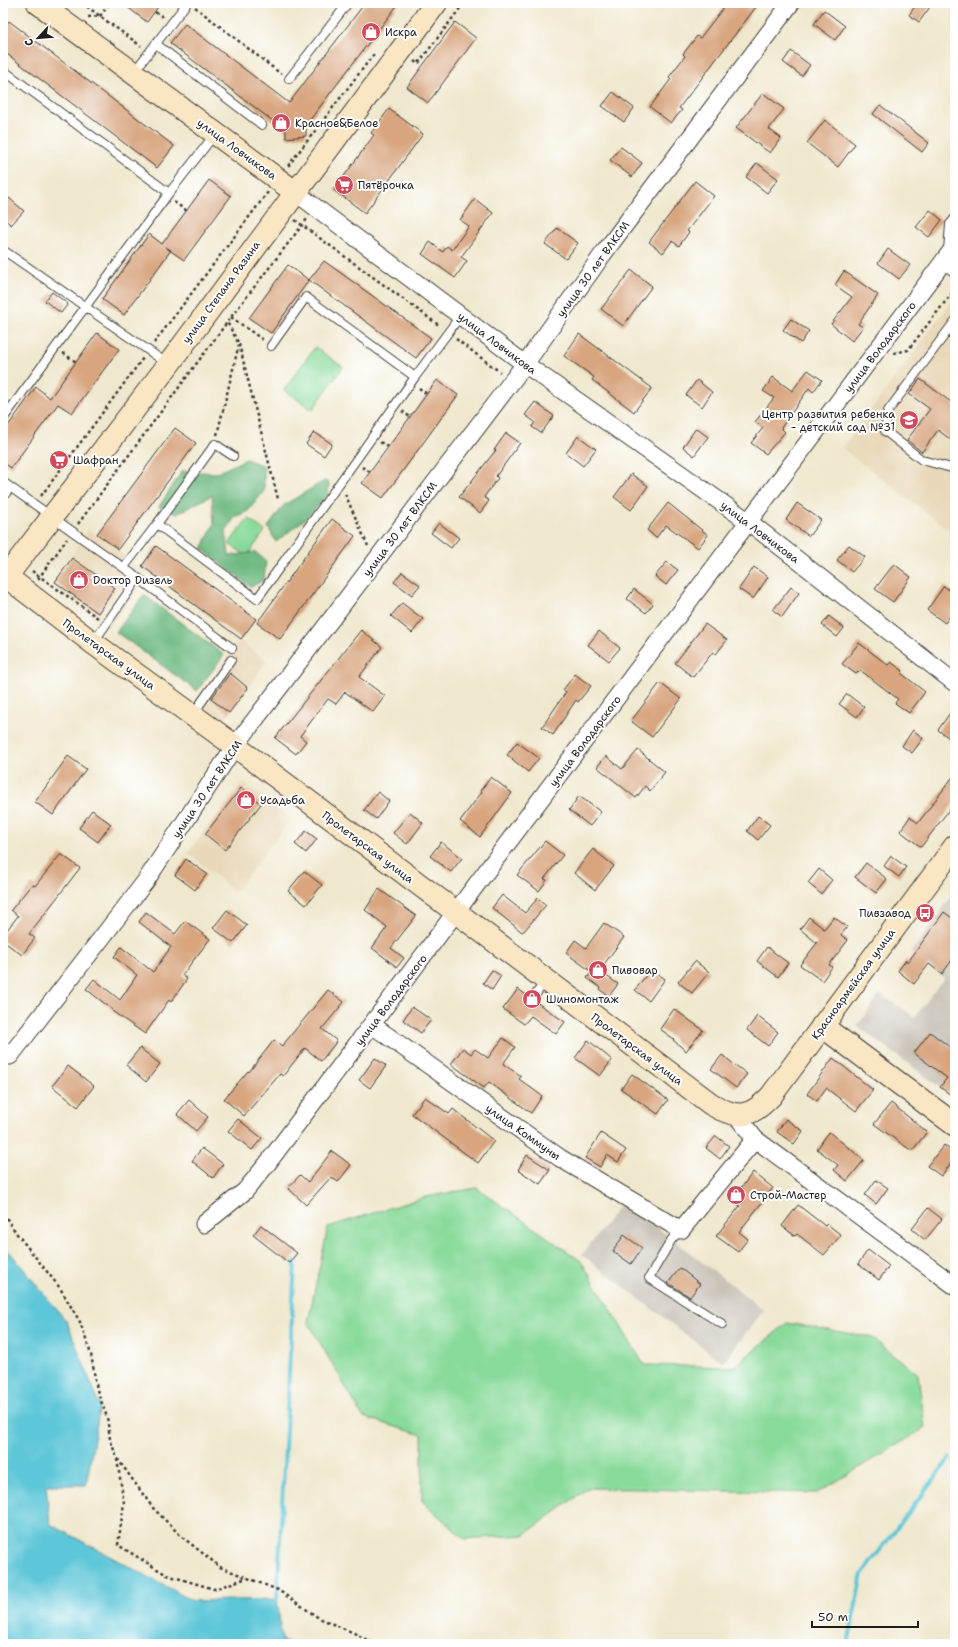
<svg xmlns="http://www.w3.org/2000/svg" width="958" height="1647" font-family="'Shantell Sans',sans-serif">
<style>
.built{fill:#e9d9ba}
.industrial{fill:#c9c3b8}
.green{fill:#88da9a;stroke:#527b5b}
.forest{fill:#6eba82;stroke:#456b4f}
.water{fill:#5dc6d8;stroke:#3c717a}
.lines{fill:none;stroke-linecap:round;stroke-linejoin:round}
.stream{stroke:#5dc6d8;stroke-width:4}
.building{fill:#d8a57f}
.lane-casing{stroke:#3c3b37;stroke-width:10}
.street-casing{stroke:#3c3b37;stroke-width:19}
.secondary-casing{stroke:#3c3b37;stroke-width:24}
.path{stroke:#3c3b37;stroke-width:2.5;stroke-dasharray:3 3;stroke-linecap:butt}
.lane{stroke:#fff;stroke-width:8}
.street{stroke:#fff;stroke-width:17}
.secondary{stroke:#fbe6c4;stroke-width:22}
.labels{text-anchor:middle;stroke-width:4;stroke-linejoin:round;paint-order:stroke}
.poi-label{font-size:11px;fill:#1c1c1c;stroke:#fff;text-anchor:start}
.street-label{font-size:11px;fill:#1c1c1c;stroke:#fff}
</style>
<rect width="100%" height="100%" fill="#fff"/>
<filter id="ink" filterUnits="userSpaceOnUse"><feTurbulence type="fractalNoise" baseFrequency=".025" numOctaves="2"/><feDisplacementMap in="SourceGraphic" scale="8" xChannelSelector="R" yChannelSelector="G"/><feConvolveMatrix kernelMatrix="1 2 1 2 8 2 1 2 1" color-interpolation-filters="sRGB"/></filter>
<filter id="wash" filterUnits="userSpaceOnUse"><feTurbulence type="fractalNoise" baseFrequency=".012" numOctaves="4" result="noise"/><feDisplacementMap in="SourceGraphic" scale="16" xChannelSelector="R" yChannelSelector="G"/><feGaussianBlur stdDeviation="0.9" result="paint"/><feColorMatrix in="noise" values="0 0 0 0 0 0 0 0 0 0 0 0 0 0 0 0 0 1.4 0 .05"/><feComposite in="paint" operator="in"/></filter>
<g filter="url(#wash)">
<rect width="100%" height="100%" fill="#f0e8ce"/>
<path class="built" d="M955,297V535L842,448Z
M89,530L149,574L109,628L51,584Z
M239,640L267,661L220,725L194,703Z
M242,781L291,819L235,892L188,853Z"/>
<path class="industrial" d="M955,891V1098L857,1026L880,994L915,1017L944,978L911,952Z
M623,1201L764,1310L723,1363L582,1255Z"/>
<path class="green" d="M315,347L343,367L312,410L284,390Z
M248,518L265,531L247,556L229,544Z
M477,1188L581,1261L644,1365L734,1367L787,1323L871,1337L918,1374L925,1428L817,1493L588,1488L524,1535L464,1539L422,1501V1435L363,1417L308,1322L328,1227L425,1197Z"/>
<path class="forest" d="M246,459L264,466V491L248,511L235,517L226,531L229,556L255,552L266,561L264,580L251,587L202,549L214,524L212,495L177,514L159,507L182,471L217,473Z
M324,481L329,482L328,495L305,519L276,542L268,527L284,505Z
M144,595L224,655L197,691L116,632Z"/>
<path class="water" d="M3,1244L67,1322L100,1406L86,1485H46L50,1524L193,1601L277,1599L282,1641L291,1644H3Z"/>
<g class="lines">
<path class="stream" d="M277,1599L295,1261
M848,1644L862,1574L950,1458"/>
</g>
<g id="blocks">
<path class="building" d="M122,3H161L147,22Z
M365,3H399L306,125V136L286,138V131L170,43L185,24L289,103Z
M727,3H759L679,108L682,110L671,123L650,107L671,79L669,77L685,56L683,54L697,36L700,38Z
M917,3H933L919,22L909,15Z
M824,10L845,26L835,40L814,24Z
M9,21L174,146L157,168L3,51V29Z
M455,22L476,38L428,103L407,87Z
M791,51L810,65L802,76L783,62Z
M613,92L634,108L624,122L602,106Z
M763,93L784,109L769,129L781,138L770,153L736,128Z
M880,105L929,143L922,152L873,114Z
M389,109L423,134L365,213L334,190L374,135L371,133Z
M825,120L855,144L838,167L807,143Z
M621,147L642,163L632,177L610,160Z
M757,163L778,179L767,193L746,177Z
M209,180L231,196L184,260L165,247L171,250L124,315L102,299L149,234L162,244Z
M695,181L714,196L687,231L689,232L679,246L672,241L663,253L649,242Z
M9,198L24,211L11,225L3,218V205Z
M475,199L493,213L461,257L467,261L455,278L422,254L430,242L443,252L447,246L452,250L469,226L460,220Z
M930,210L942,220L929,237L916,227Z
M557,228L578,243L566,259L545,244Z
M888,249L910,265L899,279L878,263Z
M324,261L431,338L416,358L309,280Z
M288,265L309,280L271,333L249,318Z
M631,270L652,286L623,326L601,309Z
M844,271L878,295L858,324L863,327L852,341L831,324L852,297L835,285Z
M52,292L68,304L61,313L45,301Z
M791,319L809,331L801,343L783,330Z
M97,333L119,349L72,413L58,404L11,468L3,462V433L36,387L50,398Z
M579,334L652,388L634,412L592,380L594,377L564,356Z
M808,370L822,380L813,392L809,388L781,428L785,432L766,454L751,443L763,428L755,422L774,398L763,391L773,377L792,391Z
M920,379L955,405V443L938,430L922,452L907,440L930,409L909,394Z
M437,380L458,395L383,498L362,483Z
M697,380L712,392L702,407L686,395Z
M535,402L554,416L541,433L532,427L535,422L525,415Z
M175,428L196,443L118,549L97,534Z
M696,428L708,437L694,456L683,447Z
M314,432L332,444L324,456L306,444Z
M506,433L520,443L496,476L498,478L484,497L489,501L480,513L459,497L496,450H494Z
M578,436L596,449L583,466L566,453Z
M631,474L648,486L631,510L614,497Z
M668,503L708,535L698,548L666,525L656,538L647,530Z
M797,503L821,520L809,536L786,520Z
M332,519L355,536L280,639L257,623Z
M439,523L459,538L451,548L431,533Z
M849,545L865,557L852,572L837,560Z
M156,546L256,619L241,639L142,566Z
M72,558L115,588L98,613L55,582Z
M667,562L678,570L666,585L655,576Z
M894,564L911,577L893,602L875,589Z
M754,567L768,577L753,599L739,589Z
M402,572L420,585L412,595L394,582Z
M944,586L955,594V609L945,623L927,610Z
M791,587L799,593L782,617L773,610Z
M634,589L653,604L646,613L627,599Z
M402,603L423,619L412,633L391,616Z
M829,616L844,628L837,637L822,625Z
M705,624L727,640L716,654L713,652L693,677L675,663Z
M361,630L382,647L359,677L385,696L373,712L345,692L336,704L328,699L300,736L306,741L296,754L275,738Z
M599,631L620,648L609,661L588,645Z
M859,643L888,665L891,662L903,671L901,673L925,692L909,713L895,703L898,699L860,670L856,674L842,664Z
M230,673L248,688L229,713L211,699Z
M575,674L591,686L578,702L576,700L553,735L542,727L566,692L563,690Z
M660,683L681,699L652,737L631,721Z
M847,694L864,707L857,717L839,704Z
M955,706V742L938,730Z
M913,730L923,738L912,753L902,746Z
M517,742L539,758L528,772L507,755Z
M638,750L665,772L650,791L645,786L636,798L597,767L606,756L622,769Z
M68,756L86,769L53,815L35,802Z
M955,774V802L921,847L900,831L910,817L918,823Z
M491,777L512,793L480,837L460,821L482,792L480,791Z
M241,788L261,804L225,850L205,834Z
M378,792L389,801L376,819L364,810Z
M579,796L601,812L590,826L569,810Z
M92,810L111,824L98,842L79,828Z
M410,812L423,823L407,844L393,833Z
M758,816L770,825L758,840L747,831Z
M306,831L317,839L306,853L295,844Z
M545,841L563,855L544,879L547,880L539,891L517,875Z
M441,842L462,858L451,872L430,856Z
M593,849L614,866L595,890L574,873Z
M61,854L80,868L29,934L35,938L22,955L3,941V935L18,916L11,910L32,884L35,886Z
M891,856L906,867L899,877L884,866Z
M186,859L207,874L195,890L175,875Z
M866,863L887,879L876,893L855,877Z
M819,869L832,880L821,894L808,883Z
M304,871L322,885L306,905L288,891Z
M379,889L416,916L391,948L404,958L397,967L372,948L387,927L365,910Z
M502,895L525,913L538,898L546,905L524,931L522,932L492,908Z
M227,910L247,925L233,943L213,928Z
M146,912L175,934L185,921L210,939L182,975L187,979L171,1002L169,1000L145,1034L112,1011L113,1010L86,989L94,979L120,1000L137,975L114,957L121,947L153,972L171,947L139,922Z
M944,912L955,920V956L942,974L929,964L914,984L898,971L906,960L908,962Z
M809,917L824,929L834,917L847,927L841,935L848,940L829,965L832,967L822,981L800,965L817,943L800,929Z
M604,923L624,937L599,971L618,984L609,996L600,990L601,988L587,978L592,972L566,953L575,940L586,948Z
M767,947L788,963L778,977L757,961Z
M695,961L709,972L692,993L678,982Z
M651,969L665,979L649,1001L635,990Z
M492,970L501,976L492,990L483,983Z
M518,989L529,997L531,1001L536,1002L565,1022L556,1034L531,1016L524,1024L503,1009Z
M328,990L344,1002L322,1029L337,1041L321,1061L305,1048L283,1076L280,1074L244,1116L224,1099L248,1071L249,1072L274,1040L282,1046Z
M412,1007L431,1020L421,1033L403,1020Z
M674,1009L703,1030L686,1051L673,1040L674,1039L660,1029Z
M757,1016L778,1032L768,1046L747,1030Z
M930,1032L955,1051V1098L940,1087L947,1078L914,1053Z
M503,1038L515,1047L503,1064L521,1076L519,1079L542,1096L531,1113L489,1082L484,1088L451,1064L463,1048L471,1054L475,1049L488,1058Z
M588,1040L612,1060L600,1076L575,1058Z
M140,1048L160,1064L146,1082L126,1065Z
M722,1055L747,1074L736,1088L711,1069Z
M375,1058L386,1066L370,1088L359,1080Z
M833,1058L873,1090L856,1111L826,1088L817,1101L807,1094Z
M68,1066L94,1086L78,1107L52,1086Z
M632,1074L668,1100L658,1114L621,1089Z
M425,1097L449,1114L453,1109L494,1141L478,1163L412,1114Z
M189,1100L208,1117L196,1131L177,1114Z
M891,1103L927,1132L912,1151L874,1124Z
M238,1119L262,1138L252,1150L228,1131Z
M786,1119L803,1131L794,1144L777,1132Z
M829,1132L864,1160L847,1181L834,1170L838,1165L817,1149Z
M601,1133L626,1150L618,1162L607,1155L600,1167L585,1158Z
M716,1136L729,1146L720,1159L706,1148Z
M944,1145L955,1154V1158L941,1176L927,1166Z
M202,1148L223,1164L213,1178L192,1161Z
M332,1151L351,1165L338,1182L331,1177L306,1205L288,1188L300,1175L308,1182Z
M527,1155L550,1170L540,1184L518,1170Z
M753,1172L773,1188L739,1232L748,1239L738,1252L716,1236L740,1206L732,1200Z
M876,1180L888,1188L876,1204L865,1195Z
M798,1205L825,1226L827,1224L841,1235L824,1255L797,1234L795,1236L782,1226Z
M928,1208L942,1219L925,1240L912,1229Z
M261,1225L297,1253L289,1263L253,1235Z
M624,1235L642,1248L631,1264L613,1251Z
M868,1250L889,1266L879,1280L858,1264Z
M680,1268L700,1284L690,1297L668,1283Z"/>
</g>
</g>
<g filter="url(#ink)">
<use href="#blocks" fill-opacity="0" stroke="#3c3b37" stroke-width="1"/>
<g class="lines">
<defs>
<path id="lane" d="M156,44L262,125
M3,70L169,193L3,419
M134,72L187,3
M289,79L348,3
M169,193L215,134
M3,250L168,364
M948,251L950,224L955,218
M942,264L955,273
M955,321L888,411L885,431L922,460L955,469
M415,377L461,315
M233,456L215,444L157,524L257,599L415,377L306,297L271,346
M3,482L138,578L232,648
M3,497L10,488
M124,567L157,524
M93,643L138,578
M193,714L231,660
M534,997L545,981
M681,1230L672,1239L649,1278L722,1324"/>
<path id="street" d="M295,192L525,364L749,522L955,683
M372,1025L560,1158L681,1230L755,1139
M10,1056L145,882L235,746L525,364L603,254L791,3
M736,1115L755,1139L955,1286
M204,1224L245,1191L267,1164L955,246"/>
<path id="secondary" d="M38,3L295,192
M3,574L93,643L235,746L711,1104C738,1120 750,1118 771,1096L955,846
M6,577L169,364L436,3
M822,1026L955,1125"/>
</defs>
<use href="#lane" class="lane-casing"/>
<use href="#street" class="street-casing"/>
<use href="#secondary" class="secondary-casing"/>
<path class="path" d="M82,3L141,46
M195,7L281,74
M155,12L163,17
M88,17L100,16L110,3
M414,61L418,64L464,3
M288,166L374,54
M174,202L187,211
M295,220L440,326
M231,317L263,340
M456,339L500,372
M154,343L268,192
M239,344L278,499
M63,353L76,362
M894,353L908,350L955,289
M419,388L427,394
M402,411L410,417
M217,435L239,344L227,322
M380,442L388,447
M362,467L370,472
M345,494L368,546
M41,496L143,358
M78,524L231,317L307,219
M32,571L98,618
M38,579L67,539
M3,1213L17,1234L60,1288L80,1322L91,1354L97,1390L107,1417L110,1439L117,1458L153,1508L181,1536L220,1567L278,1590L319,1618L354,1633L375,1644
M117,1459L124,1503L118,1545L167,1575L214,1589L247,1578"/>
<use href="#lane" class="lane"/>
<use href="#street" class="street"/>
<use href="#secondary" class="secondary"/>
</g>
</g>
<defs>
<symbol id="shop-disc" viewBox="-11 -11 22 22"><circle r="9.5" fill="#d1495b" stroke="#fff"/><path d="M-5-2.5h2.3a2.7 3.5 0 0 1 5.4 0H5L5.5 6h-11ZM-1.5-2.5h3a1.5 2.3 0 0 0-3 0Z" fill="#fff"/></symbol>
<symbol id="supermarket-disc" viewBox="-11 -11 22 22"><circle r="9.5" fill="#d1495b" stroke="#fff"/><path d="M-6-5.5h2.5l.6 2H6L4.5 2H-2.5L-4.4-4H-6ZM-1.5 3.2a1.3 1.3 0 1 0 .1 0ZM3 3.2a1.3 1.3 0 1 0 .1 0Z" fill="#fff"/></symbol>
<symbol id="school-disc" viewBox="-11 -11 22 22"><circle r="9.5" fill="#d1495b" stroke="#fff"/><path d="M0-5L7-2L0 1L-7-2ZM-4 1L0 2.5L4 1V4Q0 6-4 4Z" fill="#fff"/></symbol>
<symbol id="bus-disc" viewBox="-11 -11 22 22"><circle r="9.5" fill="#d1495b" stroke="#fff"/><path d="M-5-6H5V4H4V6H2V4H-2V6H-4V4H-5ZM-3.5-4V0h7V-4ZM-3.5 1.2v1.5H-2V1.2ZM2 1.2v1.5H3.5V1.2Z" fill="#fff"/></symbol>
</defs>
<g fill-rule="evenodd">
<use href="#shop-disc" x="360" y="21" width="22" height="22"/>
<use href="#shop-disc" x="270" y="112" width="22" height="22"/>
<use href="#supermarket-disc" x="333" y="174" width="22" height="22"/>
<use href="#school-disc" x="898" y="409" width="22" height="22"/>
<use href="#supermarket-disc" x="48" y="449" width="22" height="22"/>
<use href="#shop-disc" x="68" y="569" width="22" height="22"/>
<use href="#shop-disc" x="235" y="789" width="22" height="22"/>
<use href="#bus-disc" x="914" y="902" width="22" height="22"/>
<use href="#shop-disc" x="587" y="959" width="22" height="22"/>
<use href="#shop-disc" x="521" y="988" width="22" height="22"/>
<use href="#shop-disc" x="725" y="1184" width="22" height="22"/>
</g>
<g class="labels">
<g class="poi-label">
<text x="385" y="36">Искра</text>
<text x="295" y="127">Красное&amp;Белое</text>
<text x="358" y="189">Пятёрочка</text>
<text x="895" y="418" text-anchor="end">Центр развития ребенка<tspan x="895" dy="13">- детский сад №31</tspan></text>
<text x="73" y="464">Шафран</text>
<text x="93" y="584">Dоктор Dизель</text>
<text x="260" y="804">Усадьба</text>
<text x="911" y="917" text-anchor="end">Пивзавод</text>
<text x="612" y="974">Пивовар</text>
<text x="546" y="1003">Шиномонтаж</text>
<text x="750" y="1199">Строй-Мастер</text>
</g>
<g class="street-label">
<text transform="translate(237 149) rotate(36)" y="4">улица Ловчикова</text>
<text transform="translate(593 269) rotate(-54)" y="4">улица 30 лет ВЛКСМ</text>
<text transform="translate(221 292) rotate(-54)" y="4">улица Степана Разина</text>
<text transform="translate(497 343) rotate(37)" y="4">улица Ловчикова</text>
<text transform="translate(880 347) rotate(-53)" y="4">улица Володарского</text>
<text transform="translate(400 529) rotate(-53)" y="4">улица 30 лет ВЛКСМ</text>
<text transform="translate(760 532) rotate(37)" y="4">улица Ловчикова</text>
<text transform="translate(109 654) rotate(36)" y="4">Пролетарская улица</text>
<text transform="translate(585 741) rotate(-53)" y="4">улица Володарского</text>
<text transform="translate(207 789) rotate(-56)" y="4">улица 30 лет ВЛКСМ</text>
<text transform="translate(368 847) rotate(37)" y="4">Пролетарская улица</text>
<text transform="translate(853 984) rotate(-54)" y="4">Красноармейская улица</text>
<text transform="translate(391 1000) rotate(-53)" y="4">улица Володарского</text>
<text transform="translate(637 1049) rotate(37)" y="4">Пролетарская улица</text>
<text transform="translate(523 1132) rotate(35)" y="4">улица Коммуны</text>
</g>
</g>
<rect width="958" height="1647" fill="none" stroke="#fff" stroke-width="16"/>
<g transform="translate(38 38) rotate(244)" stroke="#ffffff" stroke-width="3" paint-order="stroke">
<path d="M0-3L7 15L0 10L-7 15Z" fill="#1c1c1c"/>
<text y="-6" font-size="11" font-weight="bold" text-anchor="middle" fill="#1c1c1c">С</text>
</g>
<path d="M812 1621v6h106v-6" fill="none" stroke="#1c1c1c" stroke-width="2"/>
<text x="818" y="1621" font-size="12" fill="#1c1c1c" stroke="#ffffff" stroke-width="3" paint-order="stroke">50 m</text>
</svg>
